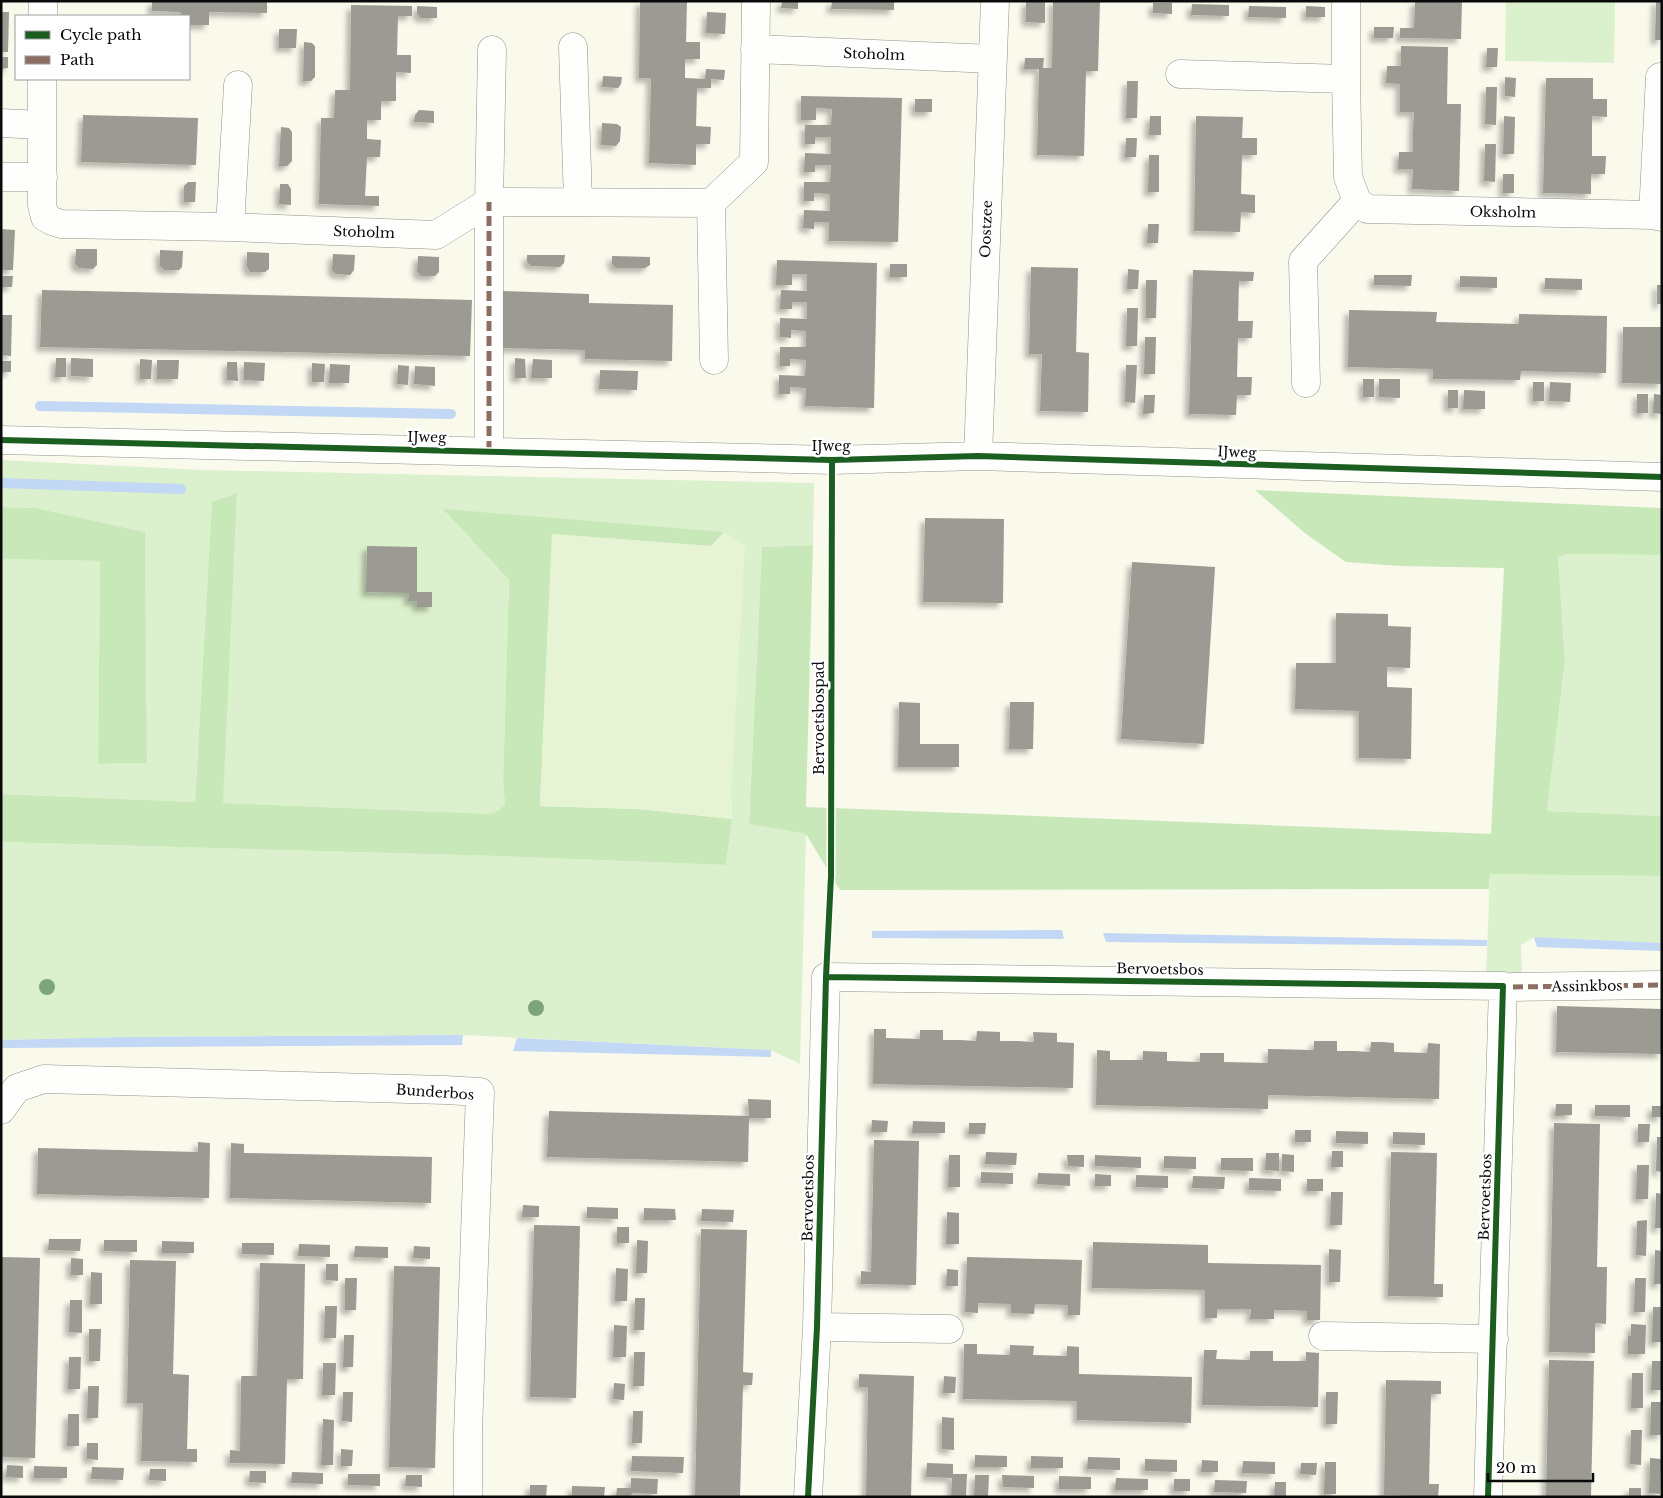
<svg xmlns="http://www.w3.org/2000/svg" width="1663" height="1498" font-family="'Libre Baskerville',serif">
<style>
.green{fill:#dbf0cc}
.forest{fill:#c9e8b9}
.pitch{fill:#e6f4d5}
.water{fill:#c2d8f4}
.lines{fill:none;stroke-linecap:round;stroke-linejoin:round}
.stream{stroke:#c2d8f4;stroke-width:10}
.building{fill:#9b9a93;filter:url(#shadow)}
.minor-casing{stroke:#92928c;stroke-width:29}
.minor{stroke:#fefefc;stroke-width:28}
.quiet{stroke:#8d6e63;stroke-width:5;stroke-dasharray:10 5;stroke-linecap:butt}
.cycleway-casing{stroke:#fff;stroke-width:9}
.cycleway{stroke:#1b5e20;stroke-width:6}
.tree{fill:#7ea579}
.labels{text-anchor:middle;stroke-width:5;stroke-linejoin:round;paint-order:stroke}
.street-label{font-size:14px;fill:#0a0a0a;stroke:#fff}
</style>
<defs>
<filter id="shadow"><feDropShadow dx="-4.5" dy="4.5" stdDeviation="2.5" flood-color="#0004"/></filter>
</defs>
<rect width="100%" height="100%" fill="#f9f9ec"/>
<path class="green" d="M1506,1H1615L1614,63L1505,61Z
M1,460L202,470L814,483L813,545L762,547L749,824L806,834L800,1064L771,1050L463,1035L127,1037L1,1040V842L498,856L726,865L732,819L731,793L444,510L509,580L503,782L505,805L493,814L222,803L237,493L212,502L195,802L1,794V559L100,561L98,764L147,763L145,532L36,508L1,507Z
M1567,554L1662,555V816L1547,811L1565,661L1558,557Z
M1490,874L1662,876V943L1534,937L1521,945L1522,979L1486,977Z"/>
<path class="forest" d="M1255,490L1662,508V555L1568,554L1558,557L1565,661L1547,811L1662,816V876L1490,874L1489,889L840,890L806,834L749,824L762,547L813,545L806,807L1491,834L1504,568L1400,566L1346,562L1306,534Z
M237,493L223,803L493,814L505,805L503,782L509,580L443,509L724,532L711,546L552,534L540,806L639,809L732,819L726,865L498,856L1,842V794L195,802L212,502Z
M1,507L36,508L145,532L147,763L98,764L100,561L1,559Z"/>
<path class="pitch" d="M724,532L745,545L731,793L732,819L639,809L540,806L552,534L711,546Z"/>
<path class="water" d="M1062,930L1064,939L872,938V931Z
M1103,933L1487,940V946L1106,942Z
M1534,937L1662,943V951L1537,947Z
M463,1035L462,1045L1,1048V1040L127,1037Z
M517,1038L771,1050V1057L513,1051Z"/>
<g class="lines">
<path class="stream" d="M40,406L451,414
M1,483L181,489"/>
</g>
<path class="building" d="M152,1H267V13L209,12V25H189V16H181V12L152,11Z
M640,1H687L686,42H700V59H685V78L705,79L706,69L725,70L724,80L711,79V88H697L696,126L711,127L710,144H696V165L649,163L651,78H639Z
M782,1H798V9L781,8Z
M832,1H894V10L831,9Z
M1026,1L1045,2V23L1026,22Z
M1053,1H1100L1098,71H1086L1084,156L1037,155L1039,69H1024L1025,58H1044L1043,68H1052Z
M1415,1H1462L1461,39L1400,38V28H1414Z
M1656,1H1662V40H1655Z
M1153,3H1172V14L1153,13Z
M1192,4L1229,5V16L1191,15Z
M351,5L412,6V16H398L397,55H411V73L396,72V101H381V120H367V139L381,140L380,157H367L365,196H379V206L319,204L321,118H334L335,90H350Z
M417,6L437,7V18H421L417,14Z
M1249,6L1286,7V18L1248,17Z
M1306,6L1325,7V17H1306Z
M1,12H9L8,52H1Z
M707,12L726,13L725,34L706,33Z
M1374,27H1394L1393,38H1374Z
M279,29H297L296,48H279Z
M304,42L312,43L315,46V77L311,81H303Z
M1401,46L1448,47L1447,104H1461L1459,191L1412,189L1413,169H1398L1399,152H1413V132L1414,112H1400V84L1386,83L1387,66H1401Z
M1487,48H1498L1497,67H1486Z
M1,57H8V68L1,69Z
M603,76L622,77L621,84L618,88L602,87Z
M1505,77L1516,78L1515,97L1505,96Z
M1546,78H1593V99H1607V117L1592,116V156H1606L1605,174H1591V194L1543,193Z
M1127,81H1138L1137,118H1126Z
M1486,87H1497L1496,125L1485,124Z
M801,96L902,98L898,242L829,241V222H814V229L803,228L804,210L830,211V194L814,193V201H804V182H830L831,165H815V172H804L805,153L831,154V137H815V144H805V125H831L832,109L816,108V120H801Z
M915,99H932V112H915Z
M419,110L434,111V123L414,122L415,115Z
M83,115L198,118L196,165L81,162Z
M1150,116H1161V135H1149Z
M1196,116L1243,117L1242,138H1257V155H1242L1241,194L1255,195V213L1241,212L1240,232L1194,231Z
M1504,116L1515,117L1514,154H1503Z
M602,123L617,124L621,127L620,141L616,146L601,145Z
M281,127L289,128L292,132V161L287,166H279Z
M1126,138H1137L1136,157H1125Z
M1485,144H1496L1495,182L1484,181Z
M1149,155H1159V192H1148Z
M1503,174H1514V193H1503Z
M188,182H196L195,202H184V186Z
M280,184H288L291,189V205L279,204Z
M1148,224H1159L1158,243H1147Z
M1,229L15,230L13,270H1Z
M76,249H97V265L93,269L79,268L75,264Z
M160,250L183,251L182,267L179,270H164L160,266Z
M247,252L269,253V269L265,272H250L247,267Z
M333,254L355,255L354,270L350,275L336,274L332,270Z
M527,255H565L564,263L560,267L531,266L527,262Z
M418,256L439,257V272L435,276H421L417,272Z
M612,256L650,257V265L645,268H616L612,264Z
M777,260L877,263L874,408L805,406L806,388L790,387V394H779V375L805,376L806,360L790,359V366H780V347H806V331L791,330V338L780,337V318L807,319V302H792V309H780L781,290L807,291V274H792V285H776Z
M890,264H907V277H890Z
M1031,267L1078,268L1076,352L1089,353L1088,412L1040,411L1042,354H1029Z
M1128,269L1139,270L1138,289H1127Z
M1193,270L1254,272L1253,281H1239L1238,321H1253L1252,338H1238L1237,377H1252L1251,395H1237L1236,415L1189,414Z
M1374,275H1412L1411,286L1374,285Z
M1,276H13L12,287H1Z
M1460,276L1497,277V288L1460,287Z
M1545,278L1582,279V290L1545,289Z
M1146,280H1157L1156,318H1146Z
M1657,285H1662V304H1657Z
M42,290L472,300L470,356L40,347Z
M501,291L589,294V303L673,305L672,361L585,359V350L500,348Z
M1127,308H1138L1137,346H1126Z
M1349,310L1437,312L1436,322L1519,324V314L1607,316L1606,373L1521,371L1520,380L1433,379V369L1348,367Z
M1,315H12L11,356L1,355Z
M1623,327H1662V384L1622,383Z
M1145,337H1156L1155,374H1144Z
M56,358H66V377H55Z
M71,358L93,359V377L71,376Z
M515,358L525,359L526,378H515Z
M140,359L152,360L151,379H140Z
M533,359L552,360V378H531Z
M157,360H179L178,379H157Z
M1,361H11V372H1Z
M227,362H237L238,381L227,380Z
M244,362L265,363L264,381L244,380Z
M312,363L325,364L324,382H312Z
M330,364L350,365L349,383H329Z
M398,365L409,366L408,385L397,384Z
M1126,365H1137L1135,403L1125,402Z
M415,366L435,367V386L414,384Z
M600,370L638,371L637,390L599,389Z
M1363,379H1374V397H1363Z
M1379,379H1400V398L1379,397Z
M1533,382H1544V401H1533Z
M1550,382L1571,383L1570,402L1549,401Z
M1448,390H1458V408H1448Z
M1464,390L1485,391V409H1463Z
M1637,394H1648V413H1637Z
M1654,394L1662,395V414L1653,413Z
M1144,395H1155L1154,413L1143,414Z
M925,518L1004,519L1003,603L923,602Z
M367,546L417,547V592H432V607H417V601H408L409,593L366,592Z
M1132,562L1215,567L1204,744L1121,739Z
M1336,613L1388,614V626L1411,627L1410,668L1387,667V687L1412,688L1411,759L1359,758V711L1295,709L1296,663H1336Z
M899,702L920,703V744H959V767H898Z
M1010,702H1034L1033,749H1009Z
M1557,1006L1662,1009V1054L1556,1052Z
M874,1029H886V1038L920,1039V1030H943V1040H960L976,1041L977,1031L1000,1032V1041H1017L1034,1042L1033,1032L1057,1033V1042L1074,1043L1073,1088L873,1084Z
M1314,1041H1337V1051H1354L1370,1052L1371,1042H1382L1394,1043V1052L1427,1053L1428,1043L1440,1044L1439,1099L1268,1095V1109L1096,1105L1097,1050L1110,1051V1060H1143V1051L1167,1052V1061L1200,1062V1053H1224V1062L1268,1063V1049L1314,1050Z
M748,1099L771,1100V1118H749L748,1162L547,1157L549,1111L749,1116Z
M1556,1104H1572V1115L1555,1116Z
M1595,1105H1630V1117L1595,1116Z
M1652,1106H1662V1117H1652Z
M872,1120L888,1121L887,1132H871Z
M913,1121L945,1122V1133H912Z
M969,1123H986L985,1134H969Z
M1554,1123L1600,1124L1597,1267H1607L1606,1324L1595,1323V1353L1549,1352Z
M1638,1124H1650L1649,1142H1638Z
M1295,1130H1311V1142H1295Z
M1336,1131L1368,1132V1144L1336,1143Z
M1393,1132L1425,1133V1145L1393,1144Z
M1657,1137H1662V1172L1656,1171Z
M874,1140L919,1141L916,1285L861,1284V1271L871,1272Z
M198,1142L210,1143L209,1198L37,1194L38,1148L198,1152Z
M231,1143L244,1144V1153L432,1157L431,1203L230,1198Z
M1332,1151H1343V1167H1331Z
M986,1152L1017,1153L1016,1165L985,1164Z
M1391,1152L1437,1153L1434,1284H1443V1297L1388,1296Z
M1266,1153H1279V1171L1265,1170Z
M1282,1154L1294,1155V1172L1282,1171Z
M949,1155H960V1187H948Z
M1067,1155H1084V1167L1068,1166Z
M1095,1155L1141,1157V1168L1095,1166Z
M1164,1156L1196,1157V1169L1164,1168Z
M1221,1158H1253V1171L1221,1170Z
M1637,1165H1649L1648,1199H1636Z
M981,1172L1013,1173V1184L981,1183Z
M1038,1173L1070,1174V1186L1037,1184Z
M1095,1174L1111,1175V1186H1095Z
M1136,1175L1168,1176V1188L1136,1187Z
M1193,1176L1225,1177L1224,1189L1192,1188Z
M1249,1178L1281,1179V1191L1249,1190Z
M1307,1179H1323V1191H1307Z
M1331,1192H1343L1342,1225H1330Z
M1656,1193L1662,1194V1228H1655Z
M523,1205L539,1206V1217H522Z
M587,1207L618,1208V1219L587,1218Z
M644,1208L675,1209L676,1220H644Z
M702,1209L734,1210L733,1222L701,1221Z
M947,1212L959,1213V1244H946Z
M1647,1220L1646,1256L1636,1255L1637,1221Z
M534,1225L580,1226L576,1398L530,1397Z
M617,1227H629V1243H617Z
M701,1229L747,1230L743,1372L753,1373L752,1385H743L740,1497H695Z
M49,1239H81L80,1251L48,1250Z
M104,1240H137V1252L104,1251Z
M637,1240L648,1241L647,1273H636Z
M162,1241L194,1242V1253H162Z
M1093,1242L1208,1245V1263L1321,1265L1320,1320H1307V1311L1291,1310H1274V1319H1250L1251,1309H1217V1318H1205V1290L1092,1288Z
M242,1243H274V1255L242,1254Z
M299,1244L330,1245V1257L298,1256Z
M355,1246L388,1247V1258L354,1257Z
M414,1246L430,1247V1259L413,1258Z
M1329,1249L1341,1250L1340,1282H1329Z
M1655,1250L1662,1251V1284H1654Z
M1,1257L40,1258L35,1458L1,1457Z
M967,1257L1082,1260L1080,1315H1068V1305L1035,1304L1034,1314L1011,1313V1304L978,1303V1313L965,1312Z
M71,1258L83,1259V1275H71Z
M130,1260L176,1261L173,1374L189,1375L187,1449H197V1462L141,1461L143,1403H127Z
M260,1263L305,1264L303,1378V1379H287L285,1464L230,1463V1450L240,1451L241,1377L242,1376H257Z
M326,1264H338V1281L326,1280Z
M394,1266L440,1267L435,1468L389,1467Z
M616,1268L628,1269L627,1301H615Z
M947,1269L958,1270V1286H946Z
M91,1272L102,1273V1304H90Z
M345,1278H357L356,1310H345Z
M1635,1278H1646L1645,1312H1634Z
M635,1298H645L644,1330H634Z
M70,1300H82V1333L69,1332Z
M325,1306H337L336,1338H324Z
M1653,1307H1662V1342H1652Z
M1631,1324L1646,1325L1645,1354H1628V1336H1631Z
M614,1325L627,1326L626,1357H613Z
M89,1329H101L100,1361H89Z
M344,1335H354L353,1367H343Z
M964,1344H977V1354L1010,1355V1345L1034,1346L1033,1355L1067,1356V1346L1079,1347V1374L1192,1377L1191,1423L1077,1420V1401L963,1399Z
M1204,1350H1217L1216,1359L1250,1360V1351H1273V1361H1306V1352L1319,1353L1318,1407L1202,1405Z
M634,1352H645L644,1386H633Z
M69,1357H81L80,1389H68Z
M1549,1360L1594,1361L1591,1497H1546Z
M1652,1361H1662V1390H1651Z
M323,1363H336L335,1395H322Z
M1632,1373H1643V1408H1631Z
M859,1374L914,1376L911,1497H866L868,1387H859Z
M944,1376L956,1377L955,1393H943Z
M1386,1380L1441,1381V1394H1431L1429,1484H1439L1438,1497L1384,1495Z
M614,1383L625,1384L624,1400L613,1399Z
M88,1386H99L98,1418H87Z
M343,1392H353L352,1422L342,1421Z
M1326,1392H1338L1337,1424H1326Z
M1651,1402H1662V1435H1650Z
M633,1411H643L642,1443H632Z
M68,1414H79V1446H67Z
M942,1417L954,1418V1450L942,1449Z
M323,1419L334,1420L333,1465H321Z
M1631,1430H1642L1641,1465L1630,1464Z
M87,1443H98V1460L87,1459Z
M341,1449L353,1450L352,1466H341Z
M975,1455L1007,1456V1467H975Z
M632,1456L684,1457L683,1473L631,1471Z
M1031,1456L1063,1457V1468H1031Z
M1088,1457L1120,1458V1470L1087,1469Z
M1650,1458L1661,1459L1660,1494L1649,1493Z
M1145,1459L1177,1460V1472L1145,1471Z
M1202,1460L1218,1461V1472H1201Z
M1243,1461L1275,1462V1474L1242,1473Z
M1325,1462H1336V1494H1324Z
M927,1463L953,1464V1474H967L966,1497H951L952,1478L926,1477Z
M1301,1463H1317L1316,1475L1300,1474Z
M7,1465L23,1466V1478L6,1477Z
M34,1466L67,1467V1478H34Z
M92,1467L124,1468L123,1480L91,1479Z
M150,1469H166V1481L149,1480Z
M250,1471H266V1483L249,1482Z
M292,1472L323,1473V1484L291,1483Z
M348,1474H380V1486L348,1485Z
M406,1475H422V1487L405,1486Z
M975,1475H989L988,1497H974Z
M1002,1475L1034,1476V1488L1003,1487Z
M1059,1476L1091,1477V1489H1059Z
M631,1478L658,1479L657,1494L632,1493L631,1497H616L617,1488H631Z
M1116,1478L1148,1479V1490H1115Z
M1174,1479H1190V1491H1174Z
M1215,1480L1247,1481L1246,1493L1214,1492Z
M1275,1482H1286V1497H1274Z
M530,1485H547L546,1497H530Z
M572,1486L605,1487L604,1497H572Z
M1629,1488H1641V1497H1629Z"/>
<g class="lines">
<defs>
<path id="minor" d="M1346,1V79L1348,177L1357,201L1367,209L1653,215L1662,217
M43,16V1
M573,47L578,202
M755,49L993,59
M1180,74L1346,79
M42,79V205L45,217L52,221L61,224L230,227L436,235L489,202L711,203L754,162L756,1
M1,123L41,125
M1,177H43
M711,203L714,360
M1653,215L1660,77H1662
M230,227L238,85
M1306,383L1303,261L1357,201
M1,440L832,460L978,456L1662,477
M489,451V202L492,50
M978,456L995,1
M1513,987L1662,985
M1,1110L17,1088L44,1079L445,1090L480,1092L468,1433V1497
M817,1327L949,1329
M1323,1336L1494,1339
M808,1497L817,1327L826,977L1503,986L1488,1497"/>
</defs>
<use href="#minor" class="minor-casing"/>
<use href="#minor" class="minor"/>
<path class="quiet" d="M489,451V202
M1513,987L1662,985"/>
<defs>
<path id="cycleway" d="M1,440L832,460L978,456L1662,477
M826,977L831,876L832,460
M808,1497L817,1327L826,977L1503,986L1488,1497"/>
</defs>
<use href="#cycleway" class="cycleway-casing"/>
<use href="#cycleway" class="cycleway"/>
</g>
<g class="tree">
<circle cx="47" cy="987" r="8"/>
<circle cx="536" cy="1008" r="8"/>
</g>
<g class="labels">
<g class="street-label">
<text transform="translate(874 54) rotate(2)" y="5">Stoholm</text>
<text transform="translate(1503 212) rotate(1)" y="5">Oksholm</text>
<text transform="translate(986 229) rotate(-88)" y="5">Oostzee</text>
<text transform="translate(364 232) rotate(2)" y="5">Stoholm</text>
<text transform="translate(427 437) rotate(1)" y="5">IJweg</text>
<text x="831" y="451">IJweg</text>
<text transform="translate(1237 452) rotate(2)" y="5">IJweg</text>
<text transform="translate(819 718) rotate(-90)" y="5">Bervoetsbospad</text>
<text transform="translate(1160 969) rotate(1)" y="5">Bervoetsbos</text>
<text transform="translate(1587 986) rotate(-1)" y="5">Assinkbos</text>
<text transform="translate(435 1092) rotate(4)" y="5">Bunderbos</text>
<text transform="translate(1485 1197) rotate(-88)" y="5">Bervoetsbos</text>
<text transform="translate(808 1198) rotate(-89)" y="5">Bervoetsbos</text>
</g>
</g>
<rect width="1663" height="1498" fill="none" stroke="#0a0a0a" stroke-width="5"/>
<rect x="15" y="15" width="175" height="65" fill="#ffffff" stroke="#9d9d9d"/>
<rect x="25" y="31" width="25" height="8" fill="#1b5e20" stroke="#9d9d9d"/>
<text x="60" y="40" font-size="15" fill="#0a0a0a">Cycle path</text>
<rect x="25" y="56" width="25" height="8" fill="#8d6e63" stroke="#9d9d9d"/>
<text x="60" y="65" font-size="15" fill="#0a0a0a">Path</text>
<path d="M1488 1473v8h105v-8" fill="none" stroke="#0a0a0a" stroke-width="2.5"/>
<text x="1496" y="1473" font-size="15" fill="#0a0a0a" stroke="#ffffff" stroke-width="4" paint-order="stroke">20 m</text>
</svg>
